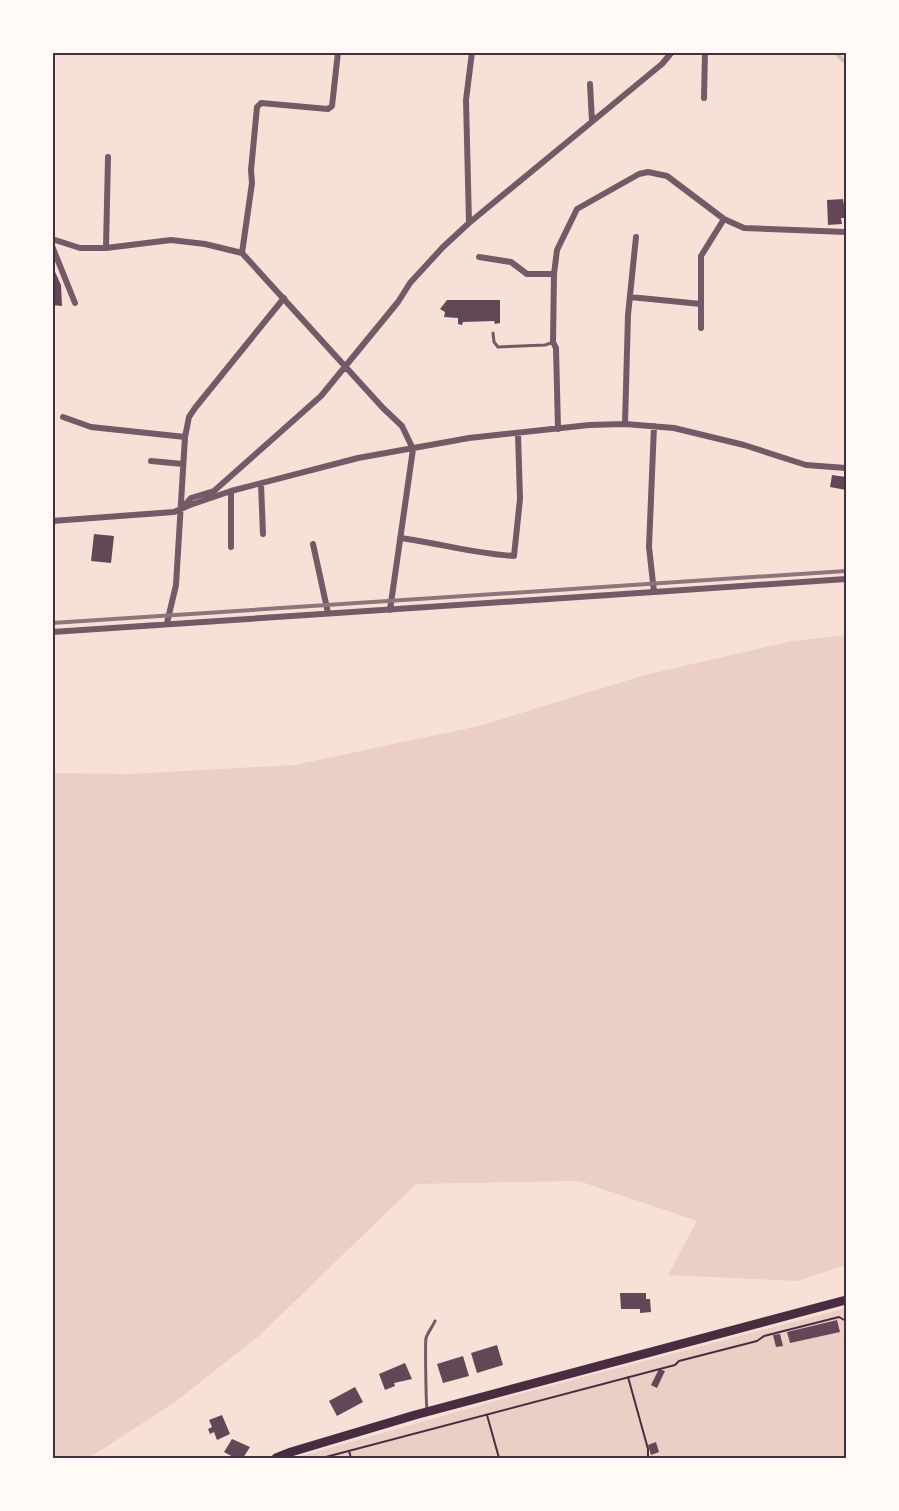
<svg xmlns="http://www.w3.org/2000/svg" width="899" height="1511" font-family="'Nunito Sans',sans-serif">
<style>
.green{fill:#ebcfc5}
.lines{fill:none;stroke-linecap:round;stroke-linejoin:round}
.stream{stroke:#dcb8b0;stroke-width:4}
.building{fill:#644757}
.path{stroke:#4a2c40;stroke-width:2}
.service{stroke:#755966;stroke-width:3}
.minor{stroke:#755966;stroke-width:6}
.secondary{stroke:#4a2c40;stroke-width:9}
.rail{stroke:#8f747c;stroke-width:4}
.neatline{fill:none;stroke:#4a2c40;stroke-width:2}
</style>
<rect width="100%" height="100%" fill="#f7e1d7"/>
<path class="green" d="M846,635V1265L797,1281L668,1275L697,1221L579,1181L416,1184L259,1336L175,1402L89,1458H53V773L128,774L294,765L479,726L645,675L792,641Z
M846,1308V1458H294L534,1390Z"/>
<g class="lines">
<path class="stream" d="M835,52L844,61"/>
</g>
<path class="building" d="M843,199L844,205H846V218H841L842,224L828,225L827,200Z
M52,265L61,285L62,306L52,305Z
M447,300H500V323L495,324L494,321L463,322L462,325L458,324V318L444,317L445,312L440,309Z
M832,475L846,477V490L830,487Z
M94,534L114,536L111,563L91,561Z
M620,1293H646V1299H650L651,1312L640,1313V1309H621Z
M837,1320L840,1332L790,1343L787,1332Z
M780,1334L783,1346L776,1347L773,1335Z
M497,1345L503,1365L477,1373L471,1353Z
M463,1356L469,1376L443,1383L437,1364Z
M405,1363L412,1379L394,1383L395,1386L385,1390L379,1374Z
M659,1369L665,1371L657,1388L651,1385Z
M355,1387L363,1402L337,1416L329,1401Z
M222,1415L230,1434L217,1440L214,1432L210,1434L208,1429L212,1427L209,1420Z
M232,1439L250,1447L243,1458H235L224,1452Z
M656,1442L659,1452L651,1455L648,1445Z"/>
<g class="lines">
<path class="path" d="M628,1377L648,1449V1458
M487,1415L499,1458
M349,1451L351,1458
M322,1458L675,1365L679,1361L757,1341L764,1336L839,1317L846,1321
M637,1458H648"/>
<path class="service" d="M493,333L494,342L498,347L545,345L551,343
M427,1410C426,1402 425,1344 426,1338C428,1332 433,1326 435,1321"/>
<path class="minor" d="M338,52L332,106L328,109L261,103L257,107L251,170L252,183L242,253L383,408L402,426L413,449L390,610
M590,84L592,121
M704,98L705,52
M469,223L466,100L472,52
M52,239L80,248H106L171,240L205,244L242,253
M52,246L75,303
M106,248L108,157
M479,257L511,262L527,274H554
M630,297L701,304
M701,328V256L724,219
M63,417L91,427L185,437
M625,424L628,315L636,237
M558,429L556,348L553,342L554,274L557,250L577,209L639,174L648,172L667,176L724,219L744,228L846,232
M151,461L183,464
M261,484L263,534
M184,506L191,498L214,491L321,396L398,302L410,283L443,247L469,223L662,64L672,52
M52,521L174,512L190,505L231,491L358,458L469,438L589,425L625,424L674,428L744,445L806,465L846,468
M400,538C438,543 476,554 514,556L520,499L518,433
M313,544L328,613
M231,547V491
M654,592L846,579
M167,623L176,585L185,437L189,417L195,408L284,298
M52,632L654,592L649,547L654,426"/>
<path class="secondary" d="M276,1458L291,1452L415,1415L846,1300"/>
<path class="rail" d="M52,623L846,571"/>
</g>
<rect width="899" height="1511" fill="none" stroke="#fffaf5" stroke-width="108"/>
<rect x="54" y="54" width="791" height="1403" class="neatline"/>
</svg>
